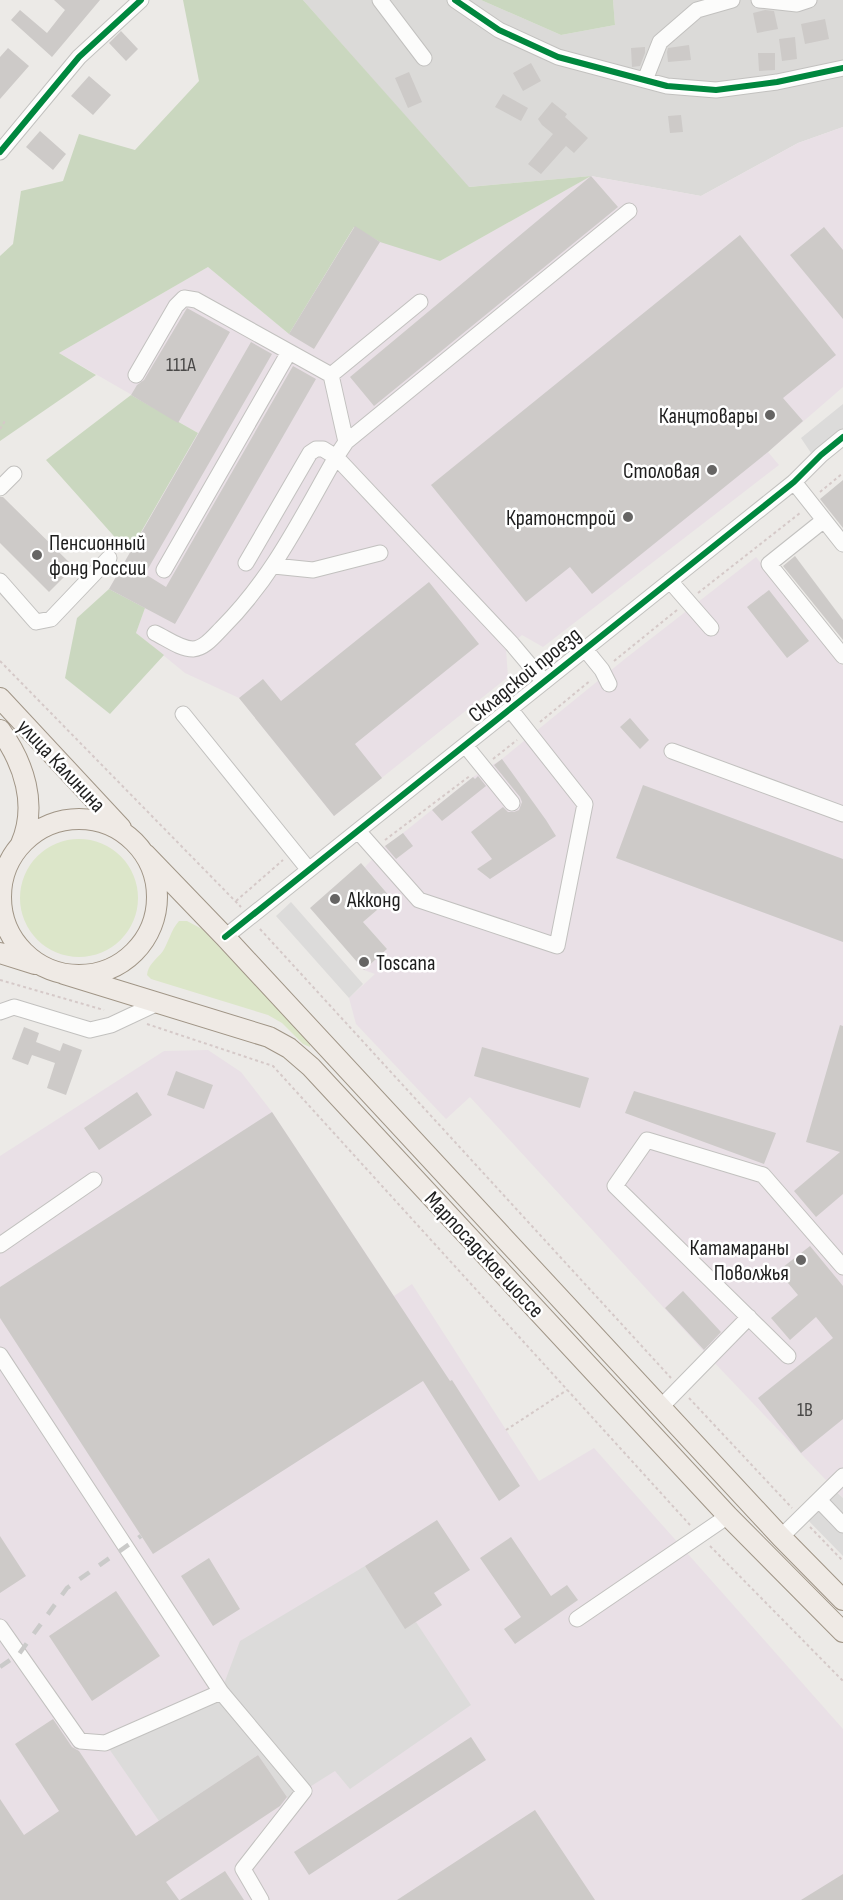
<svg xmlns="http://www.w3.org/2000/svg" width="843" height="1900" font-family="'Sofia Sans Condensed',sans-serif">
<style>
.residential{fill:#dbdad8}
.industrial{fill:#e9e0e6}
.grass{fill:#dce6c9}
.forest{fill:#cad7bf}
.parking{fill:#dcdbda}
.building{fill:#cdcac8}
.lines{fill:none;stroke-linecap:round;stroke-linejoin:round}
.minor-casing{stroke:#c2c1bf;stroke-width:17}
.major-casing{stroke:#a09586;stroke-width:22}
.path{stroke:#d5c9c8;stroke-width:2;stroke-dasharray:3 3;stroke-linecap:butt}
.minor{stroke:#fcfcfb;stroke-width:15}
.major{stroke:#efeae5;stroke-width:20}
.rail{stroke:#cacac9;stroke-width:4.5;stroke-dasharray:12 12;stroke-linecap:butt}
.cycleway-casing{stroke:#fff;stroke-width:10}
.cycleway{stroke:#00873e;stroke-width:6}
.poi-dot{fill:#666564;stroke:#fff;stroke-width:2}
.labels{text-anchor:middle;stroke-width:5;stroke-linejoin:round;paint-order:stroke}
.number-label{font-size:20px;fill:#4a4948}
.poi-label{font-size:22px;fill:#1e1e1e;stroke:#fff;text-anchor:end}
.street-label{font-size:22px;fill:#1e1e1e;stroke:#fff}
</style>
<rect width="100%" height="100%" fill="#eceae7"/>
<path class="residential" d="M303,0H481L561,35L615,25L613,0H843V127L798,143L701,196L591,176L468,187Z"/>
<path class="industrial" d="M843,127V387L768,452L779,465L543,647L522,635L506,649L508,677L334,816L239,698L185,673L136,633L145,608L109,589L198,433L59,353L208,267L289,334L355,226L440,261L591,176L701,196L798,143Z
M756,557L843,666V1498L709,1357L470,1097L446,1119L356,1024L349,998L375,974L364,970L387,949L363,922L391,898L365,867L385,846L403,833L473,777L502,759L626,658Z
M208,1050L241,1072L272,1112L394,1296L412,1284L539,1481L594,1448L843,1729V1900H0V1156L164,1051Z"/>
<path class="grass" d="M20 898a59 59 0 1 1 118 0a59 59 0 1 1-118 0Z
M179,921H187L202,929L310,1042V1047L303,1044L282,1023L268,1015L151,979L147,975C148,964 157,959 163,951C169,941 171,930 179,921Z"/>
<path class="forest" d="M183,0H303L469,187L591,176L440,261L380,242L354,227L289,334L208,267L59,353L96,375L0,441V256L13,244L21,191L63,181L79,134L135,150L199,81Z
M481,0H613L615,25L561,35Z
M131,395L198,433L129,553L46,460Z
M109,589L145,608L136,633L164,655L110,714L65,678L77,618Z"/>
<path class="parking" d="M843,404V429L811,453L801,438Z
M291,902L363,984L349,998L276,916Z
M830,1486L843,1498V1556L801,1513Z
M365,1566L405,1628L416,1622L471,1705L350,1789L335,1771L289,1800L258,1755L159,1821L105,1743L221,1692L240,1641Z"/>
<path class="building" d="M54,0H100L52,57L11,20L20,10L47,33L65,10Z
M765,10L774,11L778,29L757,33L753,13Z
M825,19L829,39L805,44L801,24Z
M121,31L138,49L126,61L109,43Z
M795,37L797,59L782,61L779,39Z
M689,45L691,60L668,62L667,52L668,48Z
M645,47V53L640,66L632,67L631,48Z
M8,48L29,66L0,99V57Z
M758,53H775V70L759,71Z
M531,63L541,81L523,91L513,73Z
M409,72L422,102L408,108L395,78Z
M89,76L111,95L93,115L71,96Z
M503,94L528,108L521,121L495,107Z
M552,102L567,114L565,117L588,138L574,153L566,146L541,174L528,164L553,134L542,125L538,119Z
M681,115L683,132L670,133L668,116Z
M40,131L66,154L53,170L26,147Z
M591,176L618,207L374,406L350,377Z
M355,226L380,242L314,349L289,334Z
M824,227L843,250V319L790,255Z
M740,235L836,355L783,398L803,421L768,452L592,594L570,567L526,602L431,485Z
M187,308L230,332L178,423L131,395L137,385L144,380Z
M251,342L272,354L145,574L166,587L293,366L316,379L175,624L109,589Z
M843,480V528L820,499Z
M0,497H3L74,567L49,592L0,543Z
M795,556L843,620V640L783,566Z
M429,582L479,644L355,744L382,778L334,816L239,698L263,679L281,701Z
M769,590L809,641L787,658L747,607Z
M630,718L649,740L640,749L620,727Z
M502,759L546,820L556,836L490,879L477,869L492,859L471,832L503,807L508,812H514L519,810L522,802L520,797L494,765Z
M478,776L486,786L442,821L432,810L473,777L475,779Z
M643,785L843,859V942L616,858Z
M403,833L413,846L396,859L385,846Z
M361,863L391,898L363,922L387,949L364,970L310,908Z
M840,1025L843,1026V1194L816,1217L794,1191L840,1152L806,1142Z
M24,1027L39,1033L36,1042L60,1051L63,1043L82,1050L66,1095L47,1088L55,1063L32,1055L28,1065L12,1059Z
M482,1047L589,1078L580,1108L474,1076Z
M176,1071L213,1085L204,1109L167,1095Z
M634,1091L776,1133L764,1164L625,1113Z
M137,1092L152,1115L99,1150L84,1128Z
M272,1112L450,1381L452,1380L520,1486L499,1501L423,1381L153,1554L0,1318V1287Z
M810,1246L843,1286V1419L801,1453L758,1398L833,1338L816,1317L790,1340L771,1318L798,1295L778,1271Z
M683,1291L721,1332L704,1350L665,1308Z
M437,1520L470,1570L434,1593L442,1605L405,1629L365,1566Z
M0,1536L26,1576L0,1593Z
M511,1537L551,1596L567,1585L578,1600L515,1644L504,1629L521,1617L480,1558Z
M209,1558L240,1609L213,1626L181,1576Z
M116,1591L160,1656L92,1701L49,1636Z
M53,1719L72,1747L79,1751L136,1836L258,1755L287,1797L280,1806L166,1882L179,1900H0V1799L24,1835L59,1811L15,1744Z
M471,1737L486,1760L309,1875L294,1852Z
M535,1810L595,1900H397Z
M225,1871L244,1900H180Z
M843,1874V1900H801Z"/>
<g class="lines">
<defs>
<path id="minor" d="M380,0L424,58
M455,0L499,30L558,57L667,86L716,90L777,82L843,68
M759,0L797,4L809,0
M645,80L660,42L697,10L732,0
M0,152L79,57L141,0
M136,375L176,306L184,298L196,300L331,375
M346,442L331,375L420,302
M794,482L843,544
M0,488L14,474
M824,520L769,564L843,656
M246,563L310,453L316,449H323L336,457L512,644L544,682
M274,566L313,570L380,553
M164,570L289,352
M0,581L36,622L51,619L109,558
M670,581L711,628
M155,633C166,638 180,649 193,649C205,648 214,636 222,628C273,577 301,518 336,457L346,442L629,211
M585,649L602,670L609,684
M183,714L309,870
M465,745L512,803
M672,751L843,814
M358,831L419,900L557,946L585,804L510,709
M225,937L794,482L821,455L843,437
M0,1012L14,1007L90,1030L111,1025L160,1002
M0,1245L94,1180
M0,1355L221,1692L304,1791L243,1869L261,1900
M788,1356L615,1186L647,1140L763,1175L843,1267
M660,1408L749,1317
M819,1500L843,1525
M781,1537L843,1476
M577,1619L728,1516
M0,1627L80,1741L105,1743L221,1692"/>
<path id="major" d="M0,698L121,828
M0,730C24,763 38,805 21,844
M1 897a78 78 0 1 1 156 0a78 78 0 1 1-156 0Z
M145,854L225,937L781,1537L843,1600
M0,953L35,964
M64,974L269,1037L289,1048L311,1067L728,1516L843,1632"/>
</defs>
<use href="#minor" class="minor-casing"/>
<use href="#major" class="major-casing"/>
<path class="path" d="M0,429L5,421
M820,492L843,473
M698,593L800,513
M0,661L241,907
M614,661L677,610
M540,722L591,680
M493,759L517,740
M385,840L471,775
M236,901L283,860
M260,929L671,1378
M0,980L104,1010
M147,1024L273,1066L690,1525
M689,1398L792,1508
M506,1430L567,1390
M810,1527L843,1561
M710,1546L843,1681"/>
<use href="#minor" class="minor"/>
<use href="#major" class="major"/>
<path class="rail" d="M0,1667L19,1654L67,1588L141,1536"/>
<defs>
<path id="cycleway" d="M455,0L499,30L558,57L667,86L716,90L777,82L843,68
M0,152L79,57L141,0
M225,937L794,482L821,455L843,437"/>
</defs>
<use href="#cycleway" class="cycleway-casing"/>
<use href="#cycleway" class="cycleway"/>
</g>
<g class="poi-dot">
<circle cx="770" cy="415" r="6"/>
<circle cx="712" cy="470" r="6"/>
<circle cx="628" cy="517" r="6"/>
<circle cx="37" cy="555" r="6"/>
<circle cx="335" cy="899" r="6"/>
<circle cx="364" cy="962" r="6"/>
<circle cx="801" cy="1260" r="6"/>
</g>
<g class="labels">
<g class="number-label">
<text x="181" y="371">111А</text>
<text x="805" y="1416">1В</text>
</g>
<g class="poi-label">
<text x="758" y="423">Канцтовары</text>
<text x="700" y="478">Столовая</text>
<text x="616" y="525">Кратонстрой</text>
<text x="49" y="550" text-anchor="start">Пенсионный<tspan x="49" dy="25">фонд России</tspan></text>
<text x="347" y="907" text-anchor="start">Акконд</text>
<text x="376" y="970" text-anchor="start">Toscana</text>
<text x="789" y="1255">Катамараны<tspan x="789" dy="25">Поволжья</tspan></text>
</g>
<g class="street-label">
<text transform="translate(524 674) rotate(-39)" y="8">Складской проезд</text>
<text transform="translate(62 765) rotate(47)" y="8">улица Калинина</text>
<text transform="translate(485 1254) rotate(47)" y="8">Марпосадское шоссе</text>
</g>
</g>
</svg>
